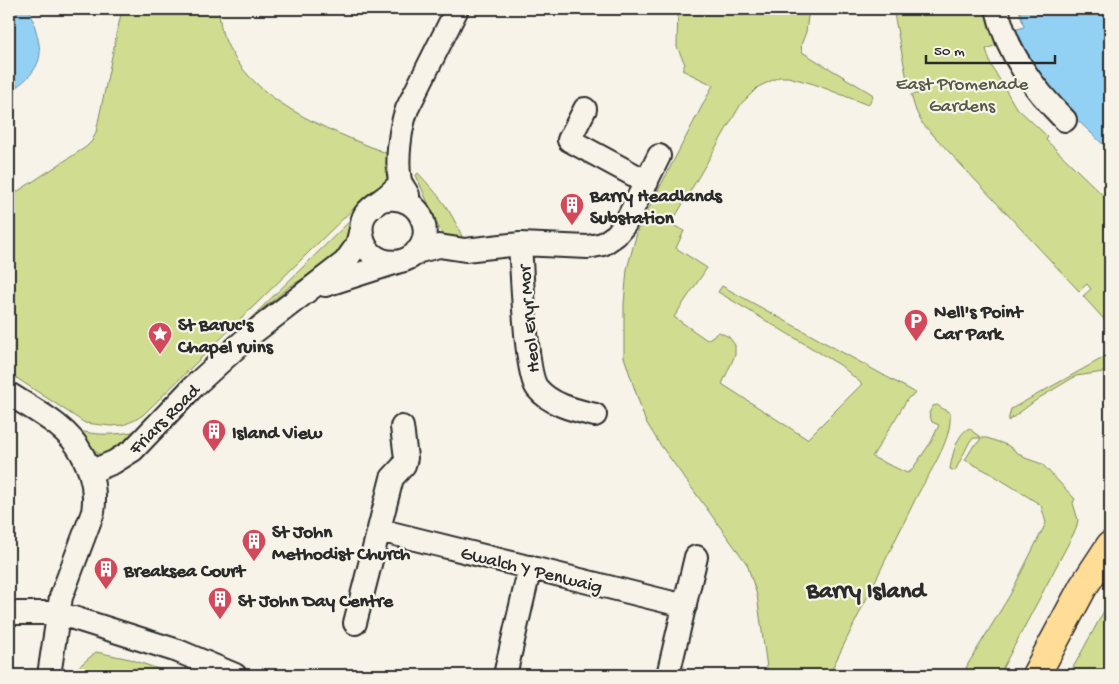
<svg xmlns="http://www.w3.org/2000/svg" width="1119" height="684" font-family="'Gochi Hand',sans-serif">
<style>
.green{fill:#d0dd90;stroke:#7e845e}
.water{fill:#93d1f4;stroke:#698fa4}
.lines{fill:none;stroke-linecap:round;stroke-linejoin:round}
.minor-casing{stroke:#2b2b2b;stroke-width:26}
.major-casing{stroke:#2b2b2b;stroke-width:31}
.minor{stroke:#f7f3e8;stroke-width:22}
.major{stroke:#ffdd96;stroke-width:28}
.labels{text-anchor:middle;stroke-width:4.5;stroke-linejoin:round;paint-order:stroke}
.park-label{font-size:19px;fill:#545844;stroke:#f7f3e8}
.poi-label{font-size:19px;font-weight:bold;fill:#2b2b2b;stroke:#f7f3e8;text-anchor:start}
.street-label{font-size:19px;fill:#2b2b2b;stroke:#f7f3e8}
.district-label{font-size:24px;font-weight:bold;fill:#2b2b2b;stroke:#f7f3e8}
</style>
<rect width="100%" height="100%" fill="#f7f3e8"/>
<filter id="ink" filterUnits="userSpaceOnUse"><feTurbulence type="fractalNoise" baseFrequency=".02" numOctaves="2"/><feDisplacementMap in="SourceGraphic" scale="10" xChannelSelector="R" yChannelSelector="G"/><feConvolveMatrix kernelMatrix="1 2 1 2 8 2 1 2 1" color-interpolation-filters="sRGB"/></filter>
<g filter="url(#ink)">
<path class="green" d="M122,9H218C220,17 220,27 223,35C249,102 325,128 386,153C392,182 391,181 366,196L143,415L135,420L123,425L111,426L85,423L9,373V197L86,147L92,141L96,132Z
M678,9H809L806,32L801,45L802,52L872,94L873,96L868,105L814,84L788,77H779L758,87L741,104L671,224L684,231L676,248L707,268L674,317L707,340L719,332L729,337L735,345V355L722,384L807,439L862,384L840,365L718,292L722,286L916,393L908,398L872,457L907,473L911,471L931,442L939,425L932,422L929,413L933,406L937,405L950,413C953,442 925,478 913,504C885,561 857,618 829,675H768L757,595L747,564L659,443L645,420L624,357V304L627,269L638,229L713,85L682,70L685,64L677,47Z
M893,9H989L999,44L986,49L991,65L1015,106L1048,137L1046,140L1110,202V326L1083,296L1091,289L1087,284L1079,291L922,123L916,111L911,95L920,93L919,87L909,89Z
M418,173C440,197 450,208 463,239L446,237L439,229L416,175Z
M360,211L353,237L337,258L289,287L249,320Z
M1110,354V371L1076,376L1039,398L1008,421L1011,409Z
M970,428L973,432L982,438H987L1007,445L1025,458L1042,464L1075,499L1073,503L1078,520L1076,529L999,675H963L968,664L1010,595L1046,523L1041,505L990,473L965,460L974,445L978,443L981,438H974L970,441L955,471L950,469C952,457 957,432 970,428Z
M76,430C97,436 116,435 138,431C107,462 105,466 76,430Z
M1110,600V675H1069Z
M96,652L130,659L175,675H69Z"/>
<path class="water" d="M9,9H30C33,22 39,38 40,52C40,69 23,84 9,91Z
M1019,9H1110V151L1071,114L1037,75L1014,30L1024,27Z"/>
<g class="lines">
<defs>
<path id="minor" d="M997,9C1007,53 1033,88 1065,120
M585,109L569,140L647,182
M408,195C406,191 402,186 400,181C396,161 400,128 407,109L457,9
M382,200C426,189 442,250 401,261C391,263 380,261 372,254C366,249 363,242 362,234C359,214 370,208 384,198C390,194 395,188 401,183
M520,244C522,269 525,372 537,388C551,405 574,410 595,415
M416,252L439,246L465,250L520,244L588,247L603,244L616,235L625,224L659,156
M325,285L397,262
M9,394C34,410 68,426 82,454C85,459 87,466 90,472
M379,530L685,606
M9,613H58L178,651L235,675
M355,623L392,478L404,465L406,458L402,427
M49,675L61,597L93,512C95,499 94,485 90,472L114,462L133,450L193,387L249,336L345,262L357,245L361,229
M505,675L530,567
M668,675L696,557"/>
<path id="major" d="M1036,675L1083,587L1110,546"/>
</defs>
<use href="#minor" class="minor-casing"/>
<use href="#major" class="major-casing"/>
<use href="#minor" class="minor"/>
<use href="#major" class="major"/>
</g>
</g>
<defs>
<symbol id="building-pin" viewBox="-11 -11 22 30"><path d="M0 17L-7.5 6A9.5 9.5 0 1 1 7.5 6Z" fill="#d1495b" stroke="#f7f3e8"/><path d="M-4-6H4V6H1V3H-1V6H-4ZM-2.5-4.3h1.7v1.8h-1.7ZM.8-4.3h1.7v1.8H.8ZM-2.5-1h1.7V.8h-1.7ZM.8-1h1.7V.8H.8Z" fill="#fff"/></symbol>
<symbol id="parking-pin" viewBox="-11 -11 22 30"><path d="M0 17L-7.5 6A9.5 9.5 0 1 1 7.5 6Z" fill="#d1495b" stroke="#f7f3e8"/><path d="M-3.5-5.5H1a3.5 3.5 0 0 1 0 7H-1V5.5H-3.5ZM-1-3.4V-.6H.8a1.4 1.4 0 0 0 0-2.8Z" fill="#fff"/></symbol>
<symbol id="sight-pin" viewBox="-11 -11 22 30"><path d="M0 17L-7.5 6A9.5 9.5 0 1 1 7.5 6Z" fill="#d1495b" stroke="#f7f3e8"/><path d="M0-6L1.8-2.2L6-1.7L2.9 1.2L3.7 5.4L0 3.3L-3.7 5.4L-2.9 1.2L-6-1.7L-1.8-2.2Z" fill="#fff"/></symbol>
</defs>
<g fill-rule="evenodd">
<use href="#building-pin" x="558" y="191" width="28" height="38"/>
<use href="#parking-pin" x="902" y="307" width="28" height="38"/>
<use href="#sight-pin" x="146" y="320" width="28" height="38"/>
<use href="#building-pin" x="200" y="417" width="28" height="38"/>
<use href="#building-pin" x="240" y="527" width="28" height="38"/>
<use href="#building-pin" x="92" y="555" width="28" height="38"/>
<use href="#building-pin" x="206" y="585" width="28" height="38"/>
</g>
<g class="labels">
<g class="park-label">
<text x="962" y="89">East Promenade<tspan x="962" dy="22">Gardens</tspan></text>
</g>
<g class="poi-label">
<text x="590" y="201">Barry Headlands<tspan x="590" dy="22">Substation</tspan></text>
<text x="934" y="317">Nell's Point<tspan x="934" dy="22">Car Park</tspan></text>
<text x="178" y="330">St Baruc's<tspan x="178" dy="22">Chapel ruins</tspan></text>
<text x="232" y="438">Island View</text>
<text x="272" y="537">St John<tspan x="272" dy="22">Methodist Church</tspan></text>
<text x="124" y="576">Breaksea Court</text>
<text x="238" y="606">St John Day Centre</text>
</g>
<g class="street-label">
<text transform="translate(527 319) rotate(-95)" y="7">Heol Eryr Mor</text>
<text transform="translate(163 418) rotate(-45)" y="7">Friars Road</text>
<text transform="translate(532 568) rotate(14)" y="7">Gwalch Y Penwaig</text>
</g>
<g class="district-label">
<text x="866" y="597">Barry Island</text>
</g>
</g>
<rect width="1119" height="684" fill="none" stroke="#f7f3e8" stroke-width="30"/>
<rect x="15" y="15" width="1089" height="654" fill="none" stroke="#2b2b2b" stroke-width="2" filter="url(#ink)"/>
<path d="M926 55v8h129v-8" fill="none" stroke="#2b2b2b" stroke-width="2.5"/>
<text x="934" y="55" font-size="15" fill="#2b2b2b" stroke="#f7f3e8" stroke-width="4" paint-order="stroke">50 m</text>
</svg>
